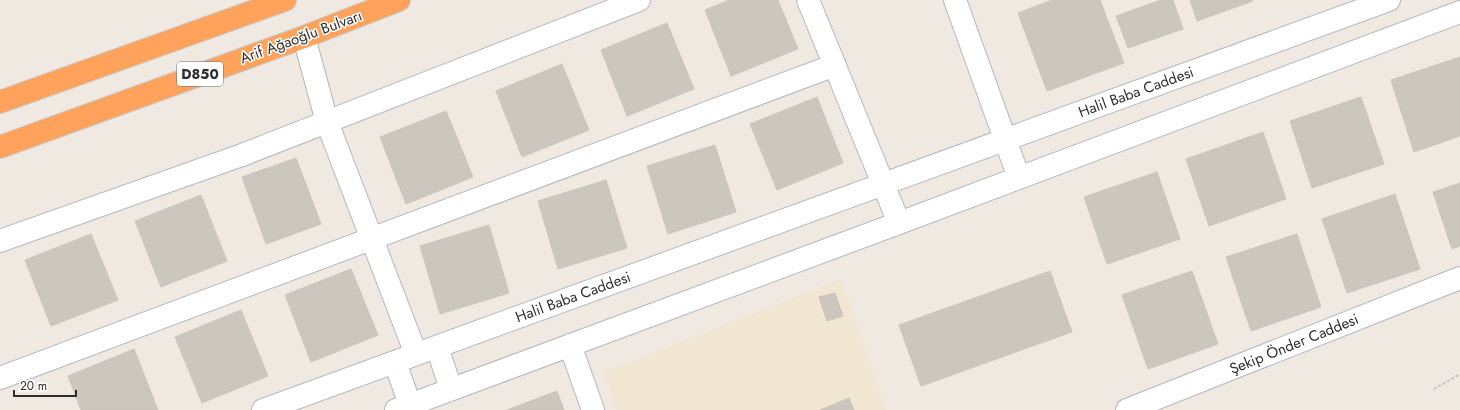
<svg xmlns="http://www.w3.org/2000/svg" width="1460" height="410" font-family="Jost,sans-serif">
<style>
.education{fill:#f0e6d1}
.building{fill:#cbc7bf;stroke:#cbc5ba}
.lines{fill:none;stroke-linecap:round;stroke-linejoin:round}
.minor-casing{stroke:#b4b7c1;stroke-width:24}
.highway-casing{stroke:#c9c9c9;stroke-width:24}
.path{stroke:#c9c9c9;stroke-width:2.5;stroke-dasharray:3 2;stroke-linecap:butt}
.minor{stroke:#fff;stroke-width:22}
.highway{stroke:#ffa35c;stroke-width:22}
.labels{text-anchor:middle;stroke-width:3;stroke-linejoin:round;paint-order:stroke}
.shield{fill:#fff;stroke:#6d6d6d;stroke-width:1}
.shield-label{font-size:14px;font-weight:bold;fill:#2e2e2e}
.street-label{font-size:15px;fill:#2e2e2e;stroke:#fff}
</style>
<rect width="100%" height="100%" fill="#efe9e1"/>
<path class="education" d="M841,279L886,410H616L605,372Z"/>
<path class="building" d="M729,0H778L798,49L731,76L705,10Z
M1052,0H1100L1124,63L1047,91L1018,13Z
M1161,0H1173L1183,29L1128,48L1116,16Z
M1190,0H1252L1253,1L1197,21Z
M667,23L694,89L627,116L601,50Z
M1460,57V136L1414,152L1391,80Z
M562,64L589,130L522,157L496,91Z
M817,97L843,163L777,190L750,124Z
M1361,97L1384,164L1312,188L1290,121Z
M446,111L473,177L406,204L380,137Z
M1263,132L1286,199L1209,226L1186,159Z
M715,145L736,212L668,234L647,166Z
M296,158L321,224L266,244L242,177Z
M1157,172L1180,239L1107,264L1084,197Z
M606,180L627,248L558,269L538,201Z
M1460,183V246L1452,249L1433,192Z
M1395,194L1420,269L1347,293L1322,219Z
M201,195L227,261L161,287L135,221Z
M489,225L509,293L440,314L420,246Z
M91,234L118,300L51,326L25,260Z
M1297,234L1321,307L1251,331L1226,257Z
M351,269L378,335L311,362L285,295Z
M1050,271L1072,332L921,386L899,325Z
M1192,271L1218,344L1148,369L1122,295Z
M835,293L843,316L827,321L819,297Z
M241,310L268,376L202,403L175,337Z
M134,349L158,410H81L68,376Z
M557,391L564,410H507Z
M849,398L854,410H820Z"/>
<g class="lines">
<defs>
<path id="minor" d="M955,0L1019,178
M304,37L327,122L416,354
M899,223L1460,12
M0,241L242,155L639,0
M570,345L593,410
M437,347L451,389
M395,362L410,405
M0,378L835,65
M263,410L1389,0
M396,410L899,223L808,0
M1127,410L1460,278"/>
<path id="highway" d="M0,102L285,0
M0,147L304,37L399,0"/>
</defs>
<use href="#minor" class="minor-casing"/>
<use href="#highway" class="highway-casing"/>
<path class="path" d="M1434,389L1460,374"/>
<use href="#minor" class="minor"/>
<use href="#highway" class="highway"/>
</g>
<g class="labels">
<rect class="shield" x="177" y="62" width="46" height="24" rx="3"/>
<g class="shield-label">
<text x="200" y="79">D850</text>
</g>
<g class="street-label">
<text transform="translate(301 37) rotate(-20)" y="5">Arif Ağaoğlu Bulvarı</text>
<text transform="translate(1136 92) rotate(-20)" y="5">Halil Baba Caddesi</text>
<text transform="translate(573 297) rotate(-20)" y="5">Halil Baba Caddesi</text>
<text transform="translate(1294 344) rotate(-22)" y="5">Şekip Önder Caddesi</text>
</g>
</g>
<path d="M14 390v6h62v-6" fill="none" stroke="#2e2e2e" stroke-width="2"/>
<text x="20" y="390" font-size="12" fill="#2e2e2e" stroke="#ffffff" stroke-width="3" paint-order="stroke">20 m</text>
</svg>
